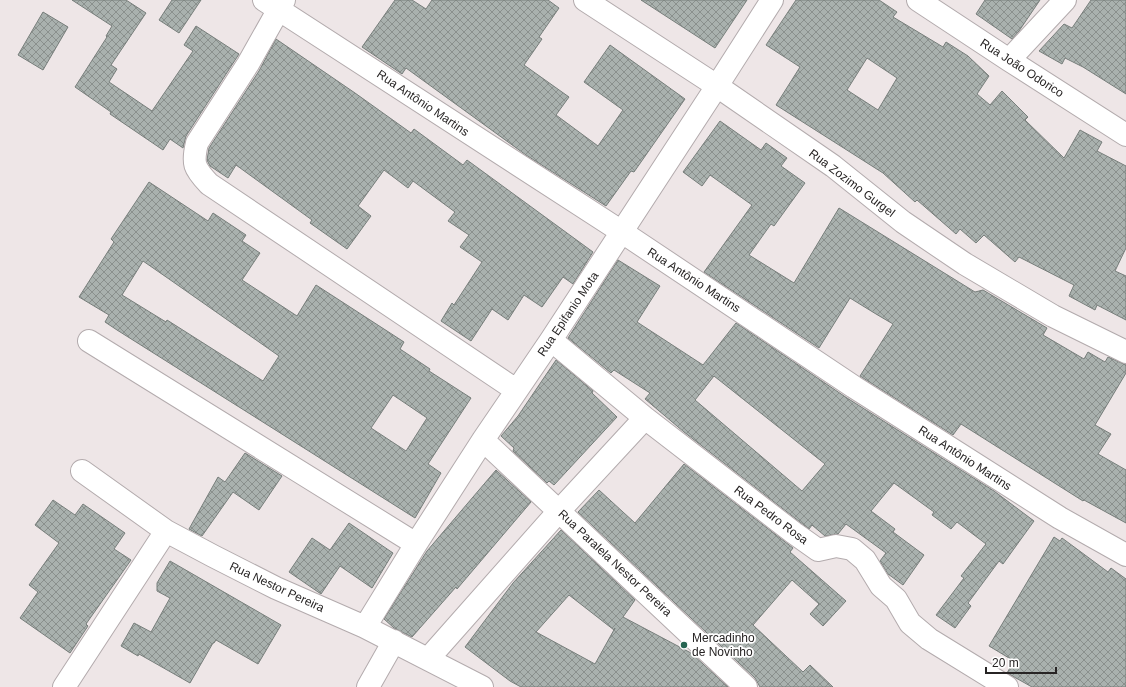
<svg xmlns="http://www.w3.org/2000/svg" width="1126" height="687" font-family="Helvetica,sans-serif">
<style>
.building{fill:url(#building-cross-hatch);stroke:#777e7b;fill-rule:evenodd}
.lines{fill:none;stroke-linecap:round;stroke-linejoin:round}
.street-casing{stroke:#b3abad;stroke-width:24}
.street{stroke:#fff;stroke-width:22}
.poi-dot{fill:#266552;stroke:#fff;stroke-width:1.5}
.labels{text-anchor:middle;stroke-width:3.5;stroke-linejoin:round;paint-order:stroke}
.street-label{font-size:12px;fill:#272424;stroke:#fff}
.poi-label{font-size:12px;fill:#272424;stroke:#fff;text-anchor:start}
</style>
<defs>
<pattern id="building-cross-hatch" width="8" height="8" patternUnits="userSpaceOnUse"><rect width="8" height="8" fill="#a9b1ae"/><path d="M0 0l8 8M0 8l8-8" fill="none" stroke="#8a908d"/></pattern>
</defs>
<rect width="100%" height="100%" fill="#eee6e7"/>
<path class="building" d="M72,0H126L146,13L111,65L117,69L109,82L152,111L193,51L184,45L196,26L239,54L186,136L183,148L170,139L163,150L110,114L111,112L75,87L107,37L106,36L112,26Z
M172,0H201L179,33L159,20Z
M395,0H412L426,9L432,0H548L559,8L539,37L542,39L524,65L569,97L556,115L598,146L623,110L584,82L610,45L685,99L634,172L631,171L606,206L526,155L406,68L402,74L362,47Z
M641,0H747L715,48Z
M796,0H879L897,12L893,17L943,47L946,42L968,56L989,76L977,94L990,105L1002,91L1028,117L1025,120L1064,158L1080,130L1102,142L1097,151L1126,166V248L1115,271L1126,276V320L1097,305L1095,310L1069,296L1074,285L1019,257L1015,262L984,235L976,243L960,229L956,234L917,200L915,202L883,173L776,105L800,67L766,45ZM867,58L897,78L878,110L847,90Z
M985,0H1040L1019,31L1012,39L976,14Z
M1091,0H1126V94L1083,67L1065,58L1062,64L1039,51L1064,24L1072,28Z
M43,12L68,27L43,70L18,55Z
M276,39L355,93L411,133L414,129L463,165L467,160L593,252L573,284L563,277L542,307L524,295L508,320L492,309L471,341L441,321L452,303L454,305L482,262L460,247L469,235L448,221L455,212L413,181L408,188L384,170L358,206L371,216L347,249L310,223L312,220L236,165L228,178L210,166L207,160L209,148L259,71Z
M720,121L761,150L766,143L787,158L781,166L805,183L774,226L771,224L749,255L794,283L839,208L975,292L983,290L1047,328L1043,335L1084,359L1088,352L1105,362L1108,357L1126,365V373L1095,425L1111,434L1098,454L1126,470V523L1084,500L1083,501L961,424L953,435L860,376L893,324L876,314L850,298L819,348L704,272L752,205L710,175L702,186L683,172Z
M149,182L208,221L213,213L246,235L242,241L260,253L242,280L297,316L316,285L404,342L400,349L430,369L429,371L471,398L428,464L441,473L415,518L117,330L105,322L109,315L79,297L114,242L111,239ZM143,261L169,279L279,356L263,381L167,320L166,322L122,295ZM393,395L427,418L406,451L371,428Z
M618,260L660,286L637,322L703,365L736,323L847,398L994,491L1034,521L1003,564L999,561L968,603L971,606L955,628L936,615L964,578L961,576L986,544L957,522L951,529L932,515L934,512L894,483L871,511L895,529L893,532L924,555L903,585L888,574L880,561L886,553L846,524L838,534L825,536L812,525L809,529L684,432L645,399L650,393L614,370L611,373L568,338ZM714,376L825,464L802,491L695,400Z
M556,360L593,391L592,393L617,417L554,485L549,481L547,483L513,451L514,448L501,436L518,416Z
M245,453L282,476L259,510L233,492L202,536L189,529L218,477L225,482Z
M684,464L793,548L790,552L846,601L823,626L810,614L819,604L792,580L753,625L803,672L810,665L833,687H760L755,678L578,512L599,490L635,523Z
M496,470L531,502L457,589L456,587L412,637L394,628L384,619L427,551Z
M53,500L75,515L83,504L125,533L114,549L131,560L86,624L88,626L70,653L20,618L38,592L29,585L59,543L35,525Z
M349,523L393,553L372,588L340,566L321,594L289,572L312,538L330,550Z
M561,530L635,600L623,617L691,653L728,687H521L510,681L465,647L513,583ZM569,595L614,630L615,628L595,664L536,632Z
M1054,537L1060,541L1062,538L1108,572L1111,568L1126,579V687H1032L1007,673L1014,661L989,646Z
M170,561L281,625L258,664L216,640L214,643H213L190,683L139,654L138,656L121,646L134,623L151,632L170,598L157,591V583Z"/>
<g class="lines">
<defs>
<path id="street" d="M264,0L622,232L854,387L1060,518L1126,555
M284,0L248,64L197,143C192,164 194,168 209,184L516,390
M585,0L717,86L833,166L903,222L965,264L1053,316L1126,352
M918,0L1009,60L1126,135
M1009,60L1065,0
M551,340L645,418L794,533L818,550L836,546L852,549L865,560L881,586L896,599L910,623L929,639L1007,687
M89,341L416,544
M483,440L746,687
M82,471L166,531L213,556L276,588L365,627L482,687
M365,627L416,544L483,440L551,340L717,86L772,0
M428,659L559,511L645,418
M64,687L166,531
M368,687L394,641"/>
</defs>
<use href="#street" class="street-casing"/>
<use href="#street" class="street"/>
</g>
<circle class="poi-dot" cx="684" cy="645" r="4"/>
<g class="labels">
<g class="street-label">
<text transform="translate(1022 68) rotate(33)" y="4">Rua João Odorico</text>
<text transform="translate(423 103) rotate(34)" y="4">Rua Antônio Martins</text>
<text transform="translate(852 183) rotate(37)" y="4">Rua Zozimo Gurgel</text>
<text transform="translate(694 280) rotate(33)" y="4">Rua Antônio Martins</text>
<text transform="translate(568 314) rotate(-56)" y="4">Rua Epifanio Mota</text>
<text transform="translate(965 458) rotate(33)" y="4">Rua Antônio Martins</text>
<text transform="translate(771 515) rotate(37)" y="4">Rua Pedro Rosa</text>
<text transform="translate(615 563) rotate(43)" y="4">Rua Paralela Nestor Pereira</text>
<text transform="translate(277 587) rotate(25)" y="4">Rua Nestor Pereira</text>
</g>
<g class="poi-label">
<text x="692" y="642">Mercadinho<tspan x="692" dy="14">de Novinho</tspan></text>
</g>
</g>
<path d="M986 667v6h70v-6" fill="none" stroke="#272424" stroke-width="2"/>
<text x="992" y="667" font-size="12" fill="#272424" stroke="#ffffff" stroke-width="3" paint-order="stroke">20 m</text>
</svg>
